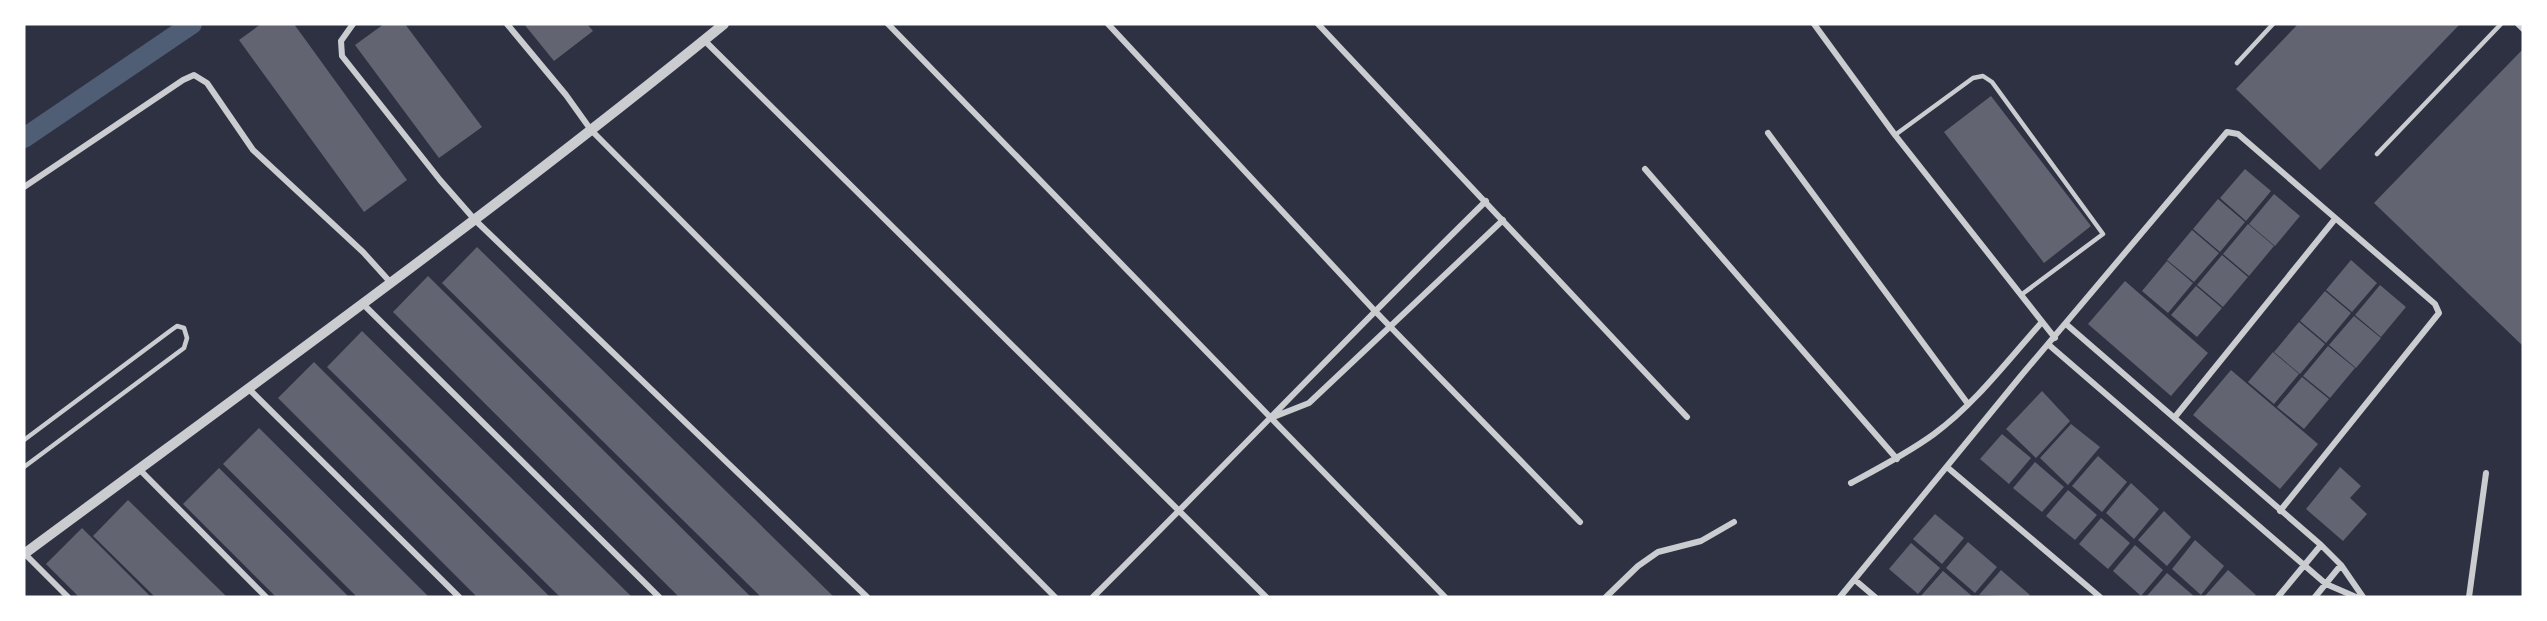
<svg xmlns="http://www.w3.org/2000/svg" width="2547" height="621" font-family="'PT Sans Narrow',sans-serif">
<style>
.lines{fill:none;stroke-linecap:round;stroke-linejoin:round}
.canal{stroke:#4f5d75;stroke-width:20}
.building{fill:#626471}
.service{stroke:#caccd0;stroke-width:4.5}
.minor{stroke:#caccd0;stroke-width:6}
.tertiary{stroke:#caccd0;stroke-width:10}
</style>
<rect width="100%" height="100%" fill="#2d3142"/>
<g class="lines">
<path class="canal" d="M24,138L192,24"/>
</g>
<path class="building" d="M261,24H294L407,180L364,212L239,40Z
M384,24H405L482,127L439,158L355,45Z
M524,24H587L593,31L554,61Z
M2298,24H2460L2320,170L2236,89Z
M2523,49V346L2374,203Z
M1991,96L2091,226L2044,263L1944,132Z
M2245,169L2271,191L2246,221L2220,198Z
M2274,194L2300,216L2275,246L2249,224Z
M2218,199L2245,222L2220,252L2193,229Z
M2248,224L2274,246L2249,276L2223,254Z
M2192,230L2219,253L2194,282L2167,260Z
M477,247L834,597H761L442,283Z
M2222,255L2248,277L2223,307L2197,285Z
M2351,260L2377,283L2352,312L2326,290Z
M2167,261L2193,283L2168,313L2142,291Z
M428,276L751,597H679L393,312Z
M2125,281L2208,353L2171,396L2088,324Z
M2380,285L2406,307L2381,337L2355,315Z
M2196,286L2222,308L2197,337L2171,315Z
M2325,291L2351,313L2326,343L2300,321Z
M2354,316L2381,338L2356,368L2329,345Z
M2299,322L2325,344L2300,374L2274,352Z
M362,331L632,597H560L327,367Z
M2328,346L2355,368L2330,398L2303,376Z
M2273,352L2299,374L2274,404L2248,382Z
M314,362L550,597H477L278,398Z
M2231,370L2318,444L2280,489L2193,415Z
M2302,377L2329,399L2304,429L2277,407Z
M2042,391L2070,421L2036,458L2006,429Z
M2071,424L2100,447L2068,485L2040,458Z
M259,428L429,597H357L223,464Z
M2002,434L2031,458L2009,484L1980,459Z
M2098,456L2127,482L2102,512L2072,486Z
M2035,462L2064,487L2042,512L2013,488Z
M2340,467L2361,486L2350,498L2367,514L2343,541L2306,509Z
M219,468L349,597H276L183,504Z
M2131,483L2159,509L2134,539L2106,513Z
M2068,490L2097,515L2075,540L2046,516Z
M128,500L227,597H155L93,536Z
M2164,511L2191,537L2167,566L2138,540Z
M1935,514L1964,538L1942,564L1913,539Z
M2101,518L2130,543L2108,569L2079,544Z
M82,528L151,597H79L46,564Z
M2195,540L2224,566L2201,595L2172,569Z
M1968,542L1997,567L1975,593L1946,568Z
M1911,543L1940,568L1918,594L1889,569Z
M2135,545L2163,570L2141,596L2113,571Z
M2001,570L2030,595L2028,597L1979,595Z
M2228,570L2256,595L2254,597H2204Z
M1943,571L1973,597H1920Z
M2167,573L2195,597H2146Z"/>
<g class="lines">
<path class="service" d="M2517,24L2523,30
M2237,63L2273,24
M1895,135L1973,78L1983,76L1992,82L2103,234L2021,295
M2377,154L2501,24
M24,440L170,331L177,326L184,328L187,338L184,348L24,467"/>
<path class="minor" d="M353,24L341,41L342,56L440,180L475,220L867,597
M507,24L566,95L591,130L1055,597
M888,24L1445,597
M1108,24L1374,310L1580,522
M1318,24L1687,417
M1814,24L1895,135L2055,338
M704,40L1266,597
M1768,133L1968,404
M1645,169L1897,459
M24,187L183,80L194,75L207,83L253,150L363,252L391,283
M363,304L659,597
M2066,324L2321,545L2341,565L2363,597
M2049,345L2326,584L2356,597
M249,389L459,597
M1276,416L1309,403L1503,220
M2175,417L2335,219
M1947,467L2100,597
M138,468L266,597
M1851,483C1879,468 1908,453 1934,434C1975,404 2008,360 2042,322
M25,554L68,597
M1855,580L1875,597
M1093,597C1225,466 1353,331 1486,201
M1606,597L1638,566L1658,552L1701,541L1734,522
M1840,597L2020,377L2227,132L2238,134L2435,304L2439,313L2280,511
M2278,597L2321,545
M2315,597L2341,565
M2469,597L2486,473"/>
<path class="tertiary" d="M24,554C259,380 497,209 724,24"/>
</g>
<rect width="2547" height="621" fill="none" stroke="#ffffff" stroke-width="51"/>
</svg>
